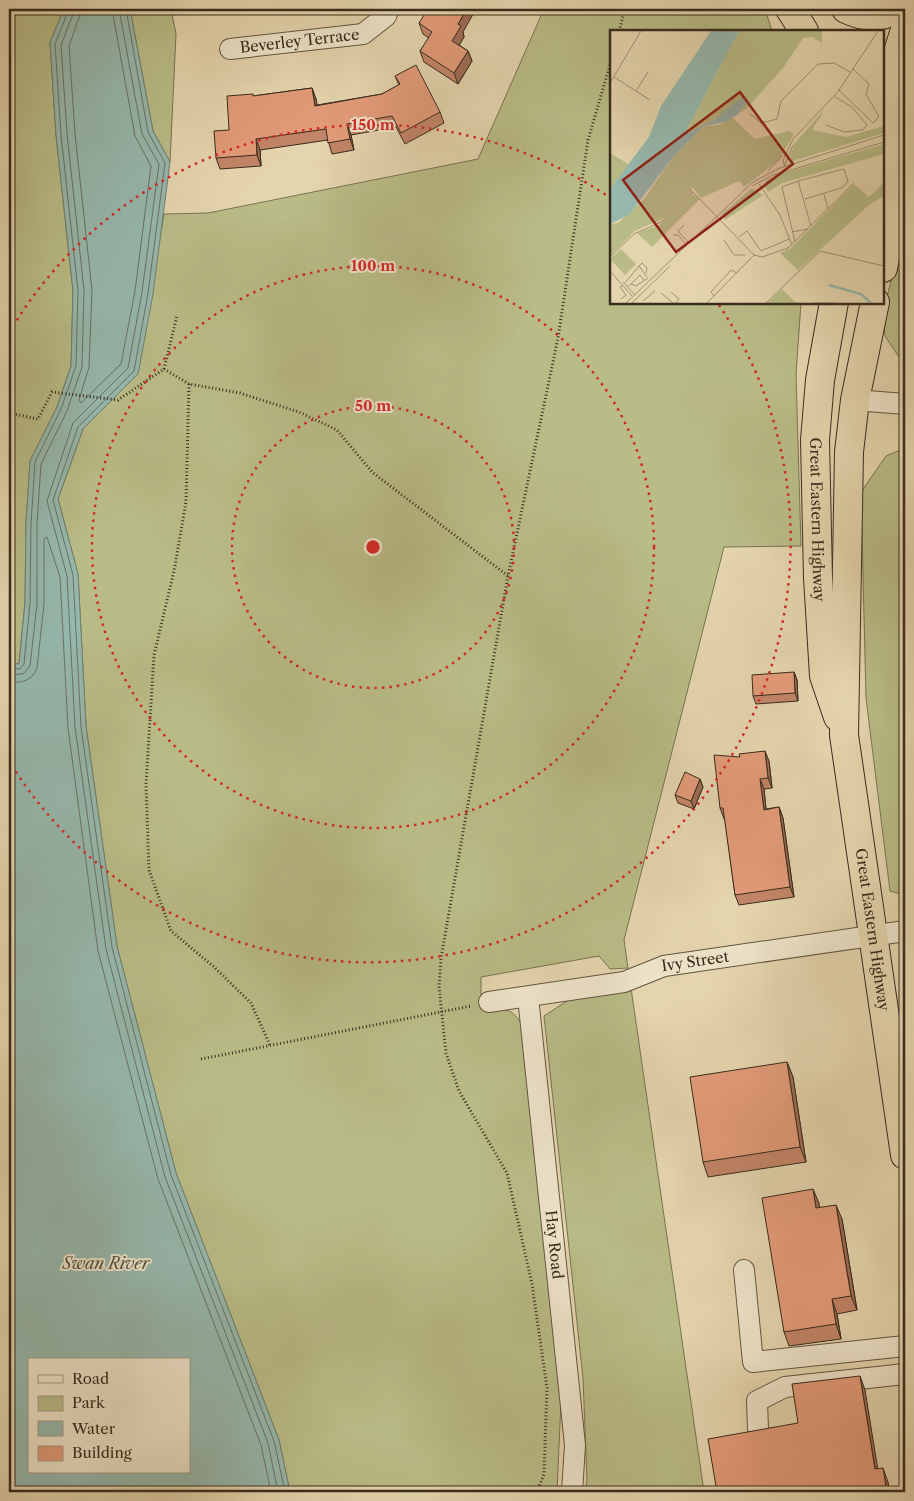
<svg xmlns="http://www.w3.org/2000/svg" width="914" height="1501" font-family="'Libre Caslon Text',serif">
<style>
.green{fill:#b9bc87;stroke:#787452}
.water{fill:#96b8ad;stroke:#708073;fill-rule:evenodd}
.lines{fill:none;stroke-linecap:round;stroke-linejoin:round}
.shore{stroke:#677265;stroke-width:1}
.minor-casing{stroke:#635641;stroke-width:22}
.highway-casing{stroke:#382c1d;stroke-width:30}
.path{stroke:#382c1d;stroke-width:3;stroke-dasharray:1 2.5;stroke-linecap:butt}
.minor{stroke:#eee4ca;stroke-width:20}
.highway{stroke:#e5d5ae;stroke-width:28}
.wall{fill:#c38568;stroke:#382c1d}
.shaded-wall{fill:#9f6c55;stroke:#382c1d}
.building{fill:#e39b79;stroke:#382c1d}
.ring{fill:none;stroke:#d62828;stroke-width:2.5;stroke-dasharray:2.5 5}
.labels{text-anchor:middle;stroke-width:4;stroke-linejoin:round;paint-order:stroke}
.street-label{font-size:15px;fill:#382c1d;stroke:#eee4ca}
.water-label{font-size:16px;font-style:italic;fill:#504f41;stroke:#eee4ca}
.inset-river{fill:none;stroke:#96b8ad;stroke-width:2.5}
.inset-road{fill:none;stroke:#a09174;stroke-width:1}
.view{fill:#8f2418;fill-opacity:0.15;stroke:#8f2418;stroke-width:2.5}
.inset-edge{fill:none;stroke:#382c1d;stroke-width:2.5}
.centre{fill:#d62828;stroke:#eee4ca;stroke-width:2.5}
.ring-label{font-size:15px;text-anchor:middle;font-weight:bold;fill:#d62828;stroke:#eee4ca;stroke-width:4;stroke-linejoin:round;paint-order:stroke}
</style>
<rect width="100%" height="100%" fill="#e5d5ae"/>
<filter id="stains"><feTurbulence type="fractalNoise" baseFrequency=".004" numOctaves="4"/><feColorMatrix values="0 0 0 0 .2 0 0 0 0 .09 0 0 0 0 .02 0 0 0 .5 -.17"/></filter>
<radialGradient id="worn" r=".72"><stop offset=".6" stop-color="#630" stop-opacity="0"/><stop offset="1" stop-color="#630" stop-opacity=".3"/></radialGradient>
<path class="green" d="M9,9H64L50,42L56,135L73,291L71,366L57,407L30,461L26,523L25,603L19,664L9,663Z
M130,9H171L176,34L170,162L153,131Z
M544,9H765L772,31H612V302L801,303L796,374L801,546L724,547L624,940L628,968L610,969L599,956L481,977V1009C512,1008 515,1009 528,1038L561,1400L557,1492H290L279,1440L176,1173L117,946L86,726L78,574L58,499L83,429L138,374L164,214L208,213L478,159Z
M905,223V362L901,360L885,336L883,314Z
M905,448V895L890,891L866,698L861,492L886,456Z
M631,988L704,1492H585L587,1480L583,1378L544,1016L573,997Z"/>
<path class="water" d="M64,9H130L153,131L170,162L153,294L138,374L83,429L58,499L78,574L86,726L117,946L176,1173L279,1440L290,1492H9V663L19,664L25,603L26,523L30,461L57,407L71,366L73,291L56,135L50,42ZM29,1360H189V1472H29Z"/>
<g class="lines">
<path class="shore" d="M82,9L69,46L75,134L92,290L89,367L79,400L81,403L121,364L135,291L151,166L135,136L112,9
M119,9L142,134L159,164L142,292L128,368L73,423L47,501L67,576L75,727L106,949L165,1177L268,1443L278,1492
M126,9L148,132L165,163L148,293L134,371L78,427L53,500L73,575L81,727L112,947L171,1175L274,1441L285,1492
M9,668L20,669L24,664L30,603L31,524L35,462L61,409L76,366L78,291L61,135L55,44L69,9
M9,675L23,674L30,666L37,604V524L41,464L67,411L82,367L84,290L67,134L61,45L75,9
M9,682C22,683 32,681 37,668L44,604V539L47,537L60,577L68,728L98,951L158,1179L261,1445L271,1492"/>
<defs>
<g id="minor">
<path id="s1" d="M230,49L363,34L386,16L389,9"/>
<path d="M855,400L905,404"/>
<path id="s2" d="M528,997L575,1445L572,1492"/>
<path id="s3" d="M489,1002L624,982L664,966L905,931"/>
<path d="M744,1270L753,1362L905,1346"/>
<path d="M758,1429L757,1401L785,1387L905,1374"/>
</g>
<g id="highway">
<path d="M790,9L804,31"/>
<path d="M846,9C863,17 880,19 897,9"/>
<path d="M883,81L894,110L897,129L890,185L891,227L883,268"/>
<path d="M883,98L905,30"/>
<path id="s4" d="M834,302L820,380L815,440L818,578L824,676L838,717"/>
<path id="s5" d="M875,302L855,400L849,452L844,735L905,1155"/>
</g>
</defs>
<use href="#minor" class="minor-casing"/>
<use href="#highway" class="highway-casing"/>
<path class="path" d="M619,31L625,9
M164,369L177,316
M189,384L186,502L174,571L154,655L146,784L149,870L171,931L213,966L251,1003L270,1045
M9,413L38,419L52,392L118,400L164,369L189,384L240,393L299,412L337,430L372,472L508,576
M201,1059L471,1006
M537,1492L544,1474L547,1388L532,1284L507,1173L459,1091L446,1053L439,986L441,958L508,576L558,338L588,140L612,58"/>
<use href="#minor" class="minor"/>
<use href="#highway" class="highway"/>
</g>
<path class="wall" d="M419,23L463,32L464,37L459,45L468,51L472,61L458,84L424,62L420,51L429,38L423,34Z
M395,76L440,112L444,123L405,144L396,127L351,135L354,150L332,154L328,140L260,150L261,166L220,169L216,158L229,130L253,96L312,88L316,99L317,105L382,94L399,85Z
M794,672L797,680L798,701L756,704L753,696Z
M769,761L772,788L764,789L766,809L779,807L783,818L794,897L739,905L735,895L725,819H724L720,808Z
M700,779L703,787L694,809L678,803L675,795Z
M787,1062L793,1077L806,1162L708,1177L703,1162Z
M813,1189L819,1208L842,1219L857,1310L837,1314L841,1339L789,1346L784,1332Z"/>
<path class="shaded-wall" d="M467,9H476L463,32L464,37L456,51L452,41L458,24Z
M468,51L472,61L458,84L454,73Z
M312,88L316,99L319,117L315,106Z
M347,124L351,135L354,150L350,139Z
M256,139L260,150L261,166L257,155Z
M794,672L797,680L798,701L795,693Z
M765,751L769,761L772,788L768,778Z
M700,779L703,787L694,809L691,801Z
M760,779L764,789L767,820L764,810Z
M779,807L783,818L794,897L790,887Z
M787,1062L793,1077L806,1162L800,1147Z
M813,1189L819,1203L822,1222L816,1208Z
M836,1205L842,1219L857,1310L851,1296Z
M832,1299L837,1314L841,1339L836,1324Z
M860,1376L865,1390L880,1483L875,1469Z
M883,1468L888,1482L890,1492H887Z"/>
<path class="building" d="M428,9H467L458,24L461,26L452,41L468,51L454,73L420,51L432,32L419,23Z
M416,65L440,112L401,133L392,116L347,124L350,139L328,143L326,129L256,139L257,155L216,158L214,131L229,130L227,96L253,94V96L312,88L315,106L382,94L400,84L395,76Z
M794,672L795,693L753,696L752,675Z
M765,751L768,778L760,779L764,810L779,807L790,887L735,895L723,808H720L714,755L740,757L739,754Z
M685,772L700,779L691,801L675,795Z
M787,1062L800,1147L703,1162L690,1077Z
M813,1189L816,1208L836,1205L851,1296L832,1299L836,1324L784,1332L762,1198Z
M860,1376L875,1469L883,1468L887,1492H717L708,1439L798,1423L792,1384Z"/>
<g class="ring">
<circle cx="373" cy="547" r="141"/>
<circle cx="373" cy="547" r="281"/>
<path d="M9 333A422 422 0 0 1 609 197M719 305A422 422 0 1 1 9 761"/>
</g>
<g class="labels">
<g class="street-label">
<text dy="5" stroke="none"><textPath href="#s1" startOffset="70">Beverley Terrace</textPath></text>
<text dy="5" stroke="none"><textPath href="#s4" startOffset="219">Great Eastern Highway</textPath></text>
<text dy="5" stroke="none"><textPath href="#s5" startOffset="632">Great Eastern Highway</textPath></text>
<text dy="5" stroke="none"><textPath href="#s3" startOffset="211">Ivy Street</textPath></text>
<text dy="5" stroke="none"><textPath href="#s2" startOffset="249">Hay Road</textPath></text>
</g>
<g class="water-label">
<text x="106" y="1269">Swan River</text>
</g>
</g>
<g transform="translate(610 30)">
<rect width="274" height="274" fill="#e5d5ae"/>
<path d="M129,1H212V13L203,7L193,8L173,38L137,78L127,85L137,72L79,103L77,99ZM215,79L202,100L236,107L274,96V103L182,131L180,126L185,113ZM123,88L145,109L179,101L184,104L169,130L134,157L129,151L91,168L82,157L81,163L54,188L25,201L0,226V194L8,193L34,169L63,127L94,96L109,95ZM274,114V124L172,153L158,162L155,157V151L170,144ZM0,123L20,135L0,159ZM274,152V166L260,174L188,240L170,223L181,218L244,154L259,167ZM142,158L153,165L115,190L112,184ZM82,164L90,169L42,217L27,203L49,195ZM11,219L26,234L15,245L0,229ZM172,259L185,272L188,273H157Z" fill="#b9bc87"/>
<path d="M101,1H129L77,99L79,103L105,89L129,69L137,67V72L127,85L116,92L94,96L63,127L19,185L0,194V159L39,107L51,76Z" fill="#96b8ad"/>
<path class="inset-river" d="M219,255L251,264L261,273"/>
<path class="inset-road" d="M4,47L40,70M0,53L31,1M229,60L263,93L269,87L256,64L259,54L243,39M26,61L38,42M139,83L151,93L167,89L171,71L208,34L224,33L240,42M216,95L234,102L253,100L257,95L242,77L225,67M174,137L183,115M175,137L173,130L183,109L227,63L268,1M158,141L173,125M164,145L274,112M188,151L234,139L238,152L231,158L195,169M149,154L170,185L182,215M142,156L165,144M80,159L144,225M214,164L218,179M74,195L68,201L79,213M182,202L198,199M63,205H68L77,215M129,207L137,201L151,221L179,209M114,210L124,225H135M185,212L172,157L188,151L201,196M144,225L152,227L178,218L244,153M0,227L24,204L51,192L83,162M29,236L32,233L37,238L36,243M0,241L22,266M13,252L25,265M14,254L29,236L37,247M21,254L30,245L34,250M17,257L21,254L26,256L38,248M61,262L69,269L66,273M51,263L63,273M104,266L101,262L121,240L127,243M11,269L16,265L10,257L13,255M33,271L45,261M16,273L143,152L170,138L274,105M22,273L60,236M97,273L144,225M156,273L210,221L274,236M204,273H225"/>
<path class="view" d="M130,62L183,134L66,222L13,150Z"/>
<rect width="274" height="274" class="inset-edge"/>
</g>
<circle cx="373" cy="547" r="8" class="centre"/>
<g class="ring-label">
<text x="373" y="130">150 m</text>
<text x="373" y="271">100 m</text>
<text x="373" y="411">50 m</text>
</g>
<rect width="914" height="1501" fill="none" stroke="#e5d5ae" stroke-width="30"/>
<rect x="10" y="10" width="894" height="1481" fill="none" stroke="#382c1d" stroke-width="2.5"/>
<rect x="15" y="15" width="884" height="1471" fill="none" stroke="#382c1d"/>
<rect x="28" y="1358" width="162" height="115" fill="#eee4ca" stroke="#a59a85"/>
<rect x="38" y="1375" width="25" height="8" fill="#eee4ca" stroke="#a59a85"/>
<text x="72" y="1384" font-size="15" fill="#382c1d">Road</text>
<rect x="38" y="1396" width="25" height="15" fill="#b9bc87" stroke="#a59a85"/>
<text x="72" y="1408" font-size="15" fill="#382c1d">Park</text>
<rect x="38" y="1421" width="25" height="15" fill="#96b8ad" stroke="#a59a85"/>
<text x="72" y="1434" font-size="15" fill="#382c1d">Water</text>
<rect x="38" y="1446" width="25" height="15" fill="#e39b79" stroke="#a59a85"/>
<text x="72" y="1458" font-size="15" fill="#382c1d">Building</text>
<rect width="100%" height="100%" filter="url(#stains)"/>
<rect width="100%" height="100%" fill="url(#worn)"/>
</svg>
